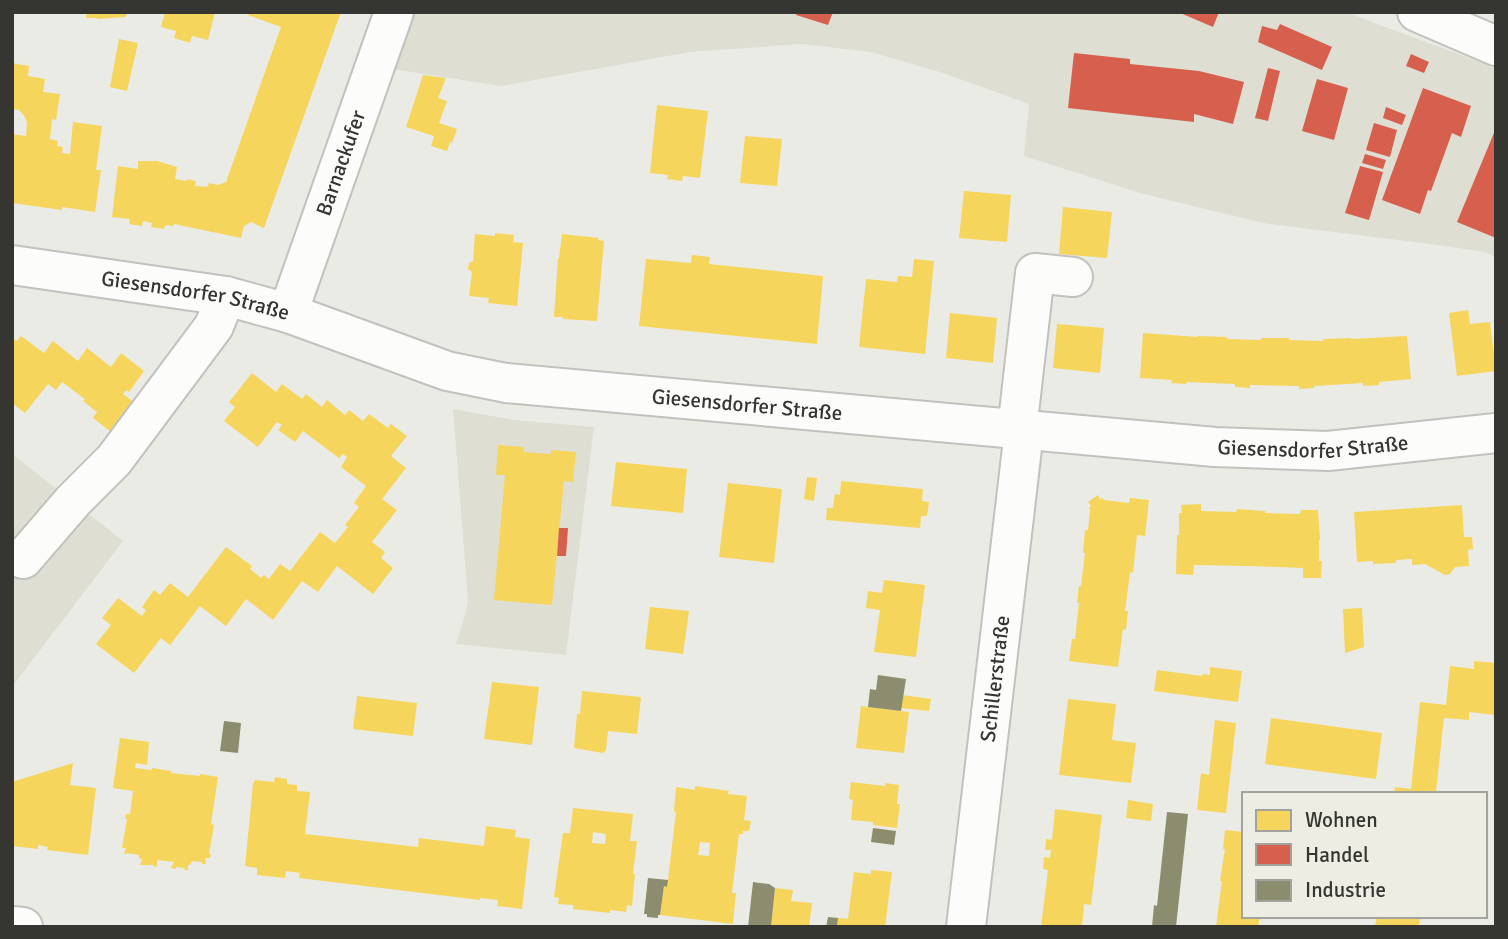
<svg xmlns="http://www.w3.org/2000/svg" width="1508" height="939" font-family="Signika,sans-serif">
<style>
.built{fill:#deded3}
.homes{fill:#f6d55c;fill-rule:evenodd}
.shops{fill:#d6604d}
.industry{fill:#8c8c6e}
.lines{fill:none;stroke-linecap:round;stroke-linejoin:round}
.minor-casing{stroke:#c1c1be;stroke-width:42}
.minor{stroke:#fcfcfb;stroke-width:38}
.labels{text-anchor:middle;stroke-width:7;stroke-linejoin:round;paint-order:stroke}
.street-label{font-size:21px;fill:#353532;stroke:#edede4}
</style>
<rect width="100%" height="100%" fill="#ebebe6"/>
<path class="built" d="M406,12H1345L1496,68V257L1484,252L1438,245L1263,223L1140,193L1024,156L1029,104L943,73L871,52L802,44L690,52L501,86L386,68Z
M453,409L514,420L594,427L566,655L456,644L466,612L468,600Z
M12,454L123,541L12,687Z"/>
<path class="homes" d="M87,12H127L126,17L97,19V18H86Z
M165,12H215L208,40L192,36L190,43L174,38L176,31L161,27Z
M249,12H341L264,228L251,222L244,226L241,238L174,224L173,226L165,225L164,229L151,227L152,223L143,221L142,226L129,224L130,219L112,217L118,166L138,169V161H157L177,167L175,179L187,181V179L196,181L195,186L207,187L209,183L218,185L226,182L281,27L248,15Z
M119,39L138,43L127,91L110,87Z
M12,63L29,66L28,76L45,79L43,92L60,94L56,120L52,119L50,139L58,141L57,146L63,147L62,153L70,154L73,122L102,126L96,170H101L95,212L62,207V210L12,203V134L26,136L27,123L25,117L19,110L12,109Z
M423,75L446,78L438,98L447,101L439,123L457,129L452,143L450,142L447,151L431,146L434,136L406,127Z
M657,105L708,111L700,178L683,176L682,181L667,179L668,175L650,173Z
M745,136L782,139L777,186L740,183Z
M964,191L1011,195L1007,242L959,238Z
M1063,207L1112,212L1107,258L1059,254Z
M495,233L514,235L513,242L523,243L517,306L488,303L489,298L469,296L472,272L468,269L469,263L473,261L475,234L495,236Z
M562,234L599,238L598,240L604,241L597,321L563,319V317H554L558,258H559Z
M692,255L710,257L709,264L823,276L817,344L639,326L646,259L691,263Z
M914,259L934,261L925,354L859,347L866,279L897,282L898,276L912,277Z
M1468,310L1470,324L1490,322L1496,371L1457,376L1449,313Z
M950,313L997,318L993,363L946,358Z
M1057,324L1104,328L1100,373L1053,368Z
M1143,333L1198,337V336L1227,337V339L1261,340V338H1289V340L1323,341V339L1351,338V339L1407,336L1411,379L1379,382V385L1363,386V383L1314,386V388L1299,389V386L1250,385V388L1235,387V384L1187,382L1186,384L1171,383L1172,380L1140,378Z
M21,336L44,353L53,341L78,361L87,348L111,367L121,353L144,371L129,392L126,390L123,394L139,406L116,436L93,418L97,412L83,401L85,399L62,382L56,390L48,384L25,413L12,403V338L17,341Z
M252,373L276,392L282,384L302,399L306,394L322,407L327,400L345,415L349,410L363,421L369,414L388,428L391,424L407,436L391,456L406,468L382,499L397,510L372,542L385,552L381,558L393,568L373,594L337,566L318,592L302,581L273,620L246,599L226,626L200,606L170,645L161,638L134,673L96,644L111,625L102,618L118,598L142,616L146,610L142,607L154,590L160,595L170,583L188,597L226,547L252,566L250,569L261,578L264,575L269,579L280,564L290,571L320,532L335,543L348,527L345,525L359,507L354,503L366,486L341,467L347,457L343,454L339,458L303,431L295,442L278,430L282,425L277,422L258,447L224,421L235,407L229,402Z
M498,445L524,447L523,452L551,454V450L576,452L573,482L564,481L552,605L494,600L505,475H496Z
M616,462L687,469L683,513L611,506Z
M807,477L817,478L814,501L804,499Z
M841,481L923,489L922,501L929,502L927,516H921L920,528L826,520L827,508H833L835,494L840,495Z
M728,483L782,489L774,563L719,557Z
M1098,495L1100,499L1102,498L1104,500L1129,503L1130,498L1149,500L1145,536L1137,535L1133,573L1130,572L1125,611H1128L1126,630L1123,629L1118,667L1069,661L1072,639H1075L1079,603H1077L1079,586H1081L1085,553H1083L1085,530H1088L1090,510L1089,508L1091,506L1088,502Z
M1201,504V511L1236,512L1237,509L1265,511V513L1300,514L1301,510H1318L1320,540H1319V561H1322L1321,578H1303V568L1248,566L1194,565L1193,575L1176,574L1177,535H1179V513H1182L1181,505Z
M1462,505L1464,537H1472L1473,549L1468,550L1469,566L1455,567L1450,574L1445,575L1425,564L1412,565V559L1396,560V563L1373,564V561L1357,562L1354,512Z
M884,580L925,585L916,657L874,652L880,610L866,608L868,591L882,593Z
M650,607L689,611L683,654L645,649Z
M1362,608L1364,647L1345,653L1343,609Z
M1474,661L1496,663V707L1494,715L1469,712V720L1444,718L1436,792H1435V794H1394L1395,787L1411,789L1420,702L1446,705L1450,666L1474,669Z
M1210,667L1242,671L1238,702L1154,691L1157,670L1202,676L1203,674L1210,675Z
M492,682L539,687L532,745L484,739Z
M582,691L641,697L637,734L608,731L606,750L603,753L574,748L577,714H580Z
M902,695L931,699L929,711L901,708Z
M357,696L417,703L413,736L353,729Z
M1068,699L1116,704L1112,740L1136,743L1131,783L1059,775Z
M861,706L909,712L904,753L856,748Z
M1271,718L1382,733L1376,779L1265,764Z
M1215,720L1236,723L1226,813L1197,810L1201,773L1209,775Z
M120,738L149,742L147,765L136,763L135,768L152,770V768L171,771V773L200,776V774L218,777L211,824L214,825L209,854H211L210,858H205L206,864H202V862L192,861L190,865H188V870H184L185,868L176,867V869L171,868L174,862L157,860V867L153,866V865H140L142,859L139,858V855L127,853V854H124L126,848H122L127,819H125L126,814H130L133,791L113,788Z
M73,763L70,785L96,788L88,855L47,850L48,847L38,845V849L12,846V782Z
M275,777L287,779V784L297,785V791L310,792L305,834L418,847L419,838L484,846L486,826L516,830L515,837L530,839L522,909L497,906L498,900L480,898V900L299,878L300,873L286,871L285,878L257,875V868L245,866L253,784L255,780L274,782Z
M851,782L885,786V783L899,785L897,804H900L897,828L873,825V822L851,820L853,800L849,799Z
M695,786L729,791L728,794L747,796L744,820L751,821L749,831H743V834H739L732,893H736L733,924L660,915L664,886L667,887L668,880L676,812L674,811L676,787L695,790ZM700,842L710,843L709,856L698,855Z
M1128,800L1153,804L1151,821L1126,818Z
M573,808L633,814L630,841H637L633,874H635L632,906L627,905L626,912L610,910V913L573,909V905L558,904L559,898L554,897L563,833H570ZM593,832L606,834L605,844L592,843Z
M1055,809L1102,815L1091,905L1084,904L1082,927H1041L1048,870L1043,869L1044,857L1050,858L1051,850H1045L1046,839L1052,840Z
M1225,830L1244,832V916H1260L1258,927H1216L1222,881H1220L1225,849H1223Z
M871,870L892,872L885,927H837L838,918L848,919L854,872L871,874Z
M775,888L793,890L791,901L812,903L809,927H771Z
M1377,916H1420L1419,927H1375Z"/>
<path class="shops" d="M797,12H833L828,25L796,15Z
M1178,12H1219L1213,27Z
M1280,24L1332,47L1322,70L1258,42L1262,26L1277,30Z
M1074,53L1130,59V64L1199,71L1244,82L1233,124L1194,114V122L1068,108Z
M1411,54L1429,62L1424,73L1406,66Z
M1268,68L1280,71L1268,121L1255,118Z
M1317,79L1348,88L1334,140L1302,131Z
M1423,88L1471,106L1461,137L1452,133L1431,191L1428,190L1420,214L1382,200Z
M1386,107L1406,115L1402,125L1383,118Z
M1374,123L1397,130L1390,157L1366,150Z
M1496,128V238L1457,222Z
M1365,154L1386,160L1383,169L1362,163Z
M1360,166L1383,172L1369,220L1345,213Z
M559,528H568L566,556H557Z"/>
<path class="industry" d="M878,675L906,679L901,711L868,707L870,689L876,690Z
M224,721L241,723L238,753L220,751Z
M1167,812L1188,814L1176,927H1152L1154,905L1157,906Z
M873,828L896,831L894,845L871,842Z
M648,878L668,880L667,887L664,886L660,915H658V918L647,917V914H644Z
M753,882L769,884L775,888L771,927H748Z
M828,917L838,918L837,927H826Z"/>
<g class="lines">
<defs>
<g id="minor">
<path d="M1417,12L1496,46"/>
<path id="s1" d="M12,265L226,296L288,313L447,371L506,383L1215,447L1328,451L1496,433"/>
<path id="s2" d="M288,313L394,12"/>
<path d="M1017,430L1035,273L1073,277"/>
<path d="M23,559L73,501L114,460L214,326L226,296"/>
<path d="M12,926L23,927"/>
<path id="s3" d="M966,927L1024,431"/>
</g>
</defs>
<use href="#minor" class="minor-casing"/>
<use href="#minor" class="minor"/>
</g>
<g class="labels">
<g class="street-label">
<text dy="7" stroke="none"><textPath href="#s2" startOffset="159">Barnackufer</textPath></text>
<text dy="7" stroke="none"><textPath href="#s1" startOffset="186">Giesensdorfer Straße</textPath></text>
<text dy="7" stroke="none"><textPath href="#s1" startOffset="752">Giesensdorfer Straße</textPath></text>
<text dy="7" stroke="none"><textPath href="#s1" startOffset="1320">Giesensdorfer Straße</textPath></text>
<text dy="7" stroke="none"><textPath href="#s3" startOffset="250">Schillerstraße</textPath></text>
</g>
</g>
<rect width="1508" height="939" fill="none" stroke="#353532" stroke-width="28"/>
<rect x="1242" y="792" width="245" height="126" fill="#edede4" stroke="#a3a39d" stroke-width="2"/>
<rect x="1256" y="810" width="35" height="21" fill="#f6d55c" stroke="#a3a39d" stroke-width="2"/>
<text x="1305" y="827" font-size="21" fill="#353532">Wohnen</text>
<rect x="1256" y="844" width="35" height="21" fill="#d6604d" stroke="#a3a39d" stroke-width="2"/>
<text x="1305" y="862" font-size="21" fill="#353532">Handel</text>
<rect x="1256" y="880" width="35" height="21" fill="#8c8c6e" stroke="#a3a39d" stroke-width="2"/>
<text x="1305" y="897" font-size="21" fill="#353532">Industrie</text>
</svg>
